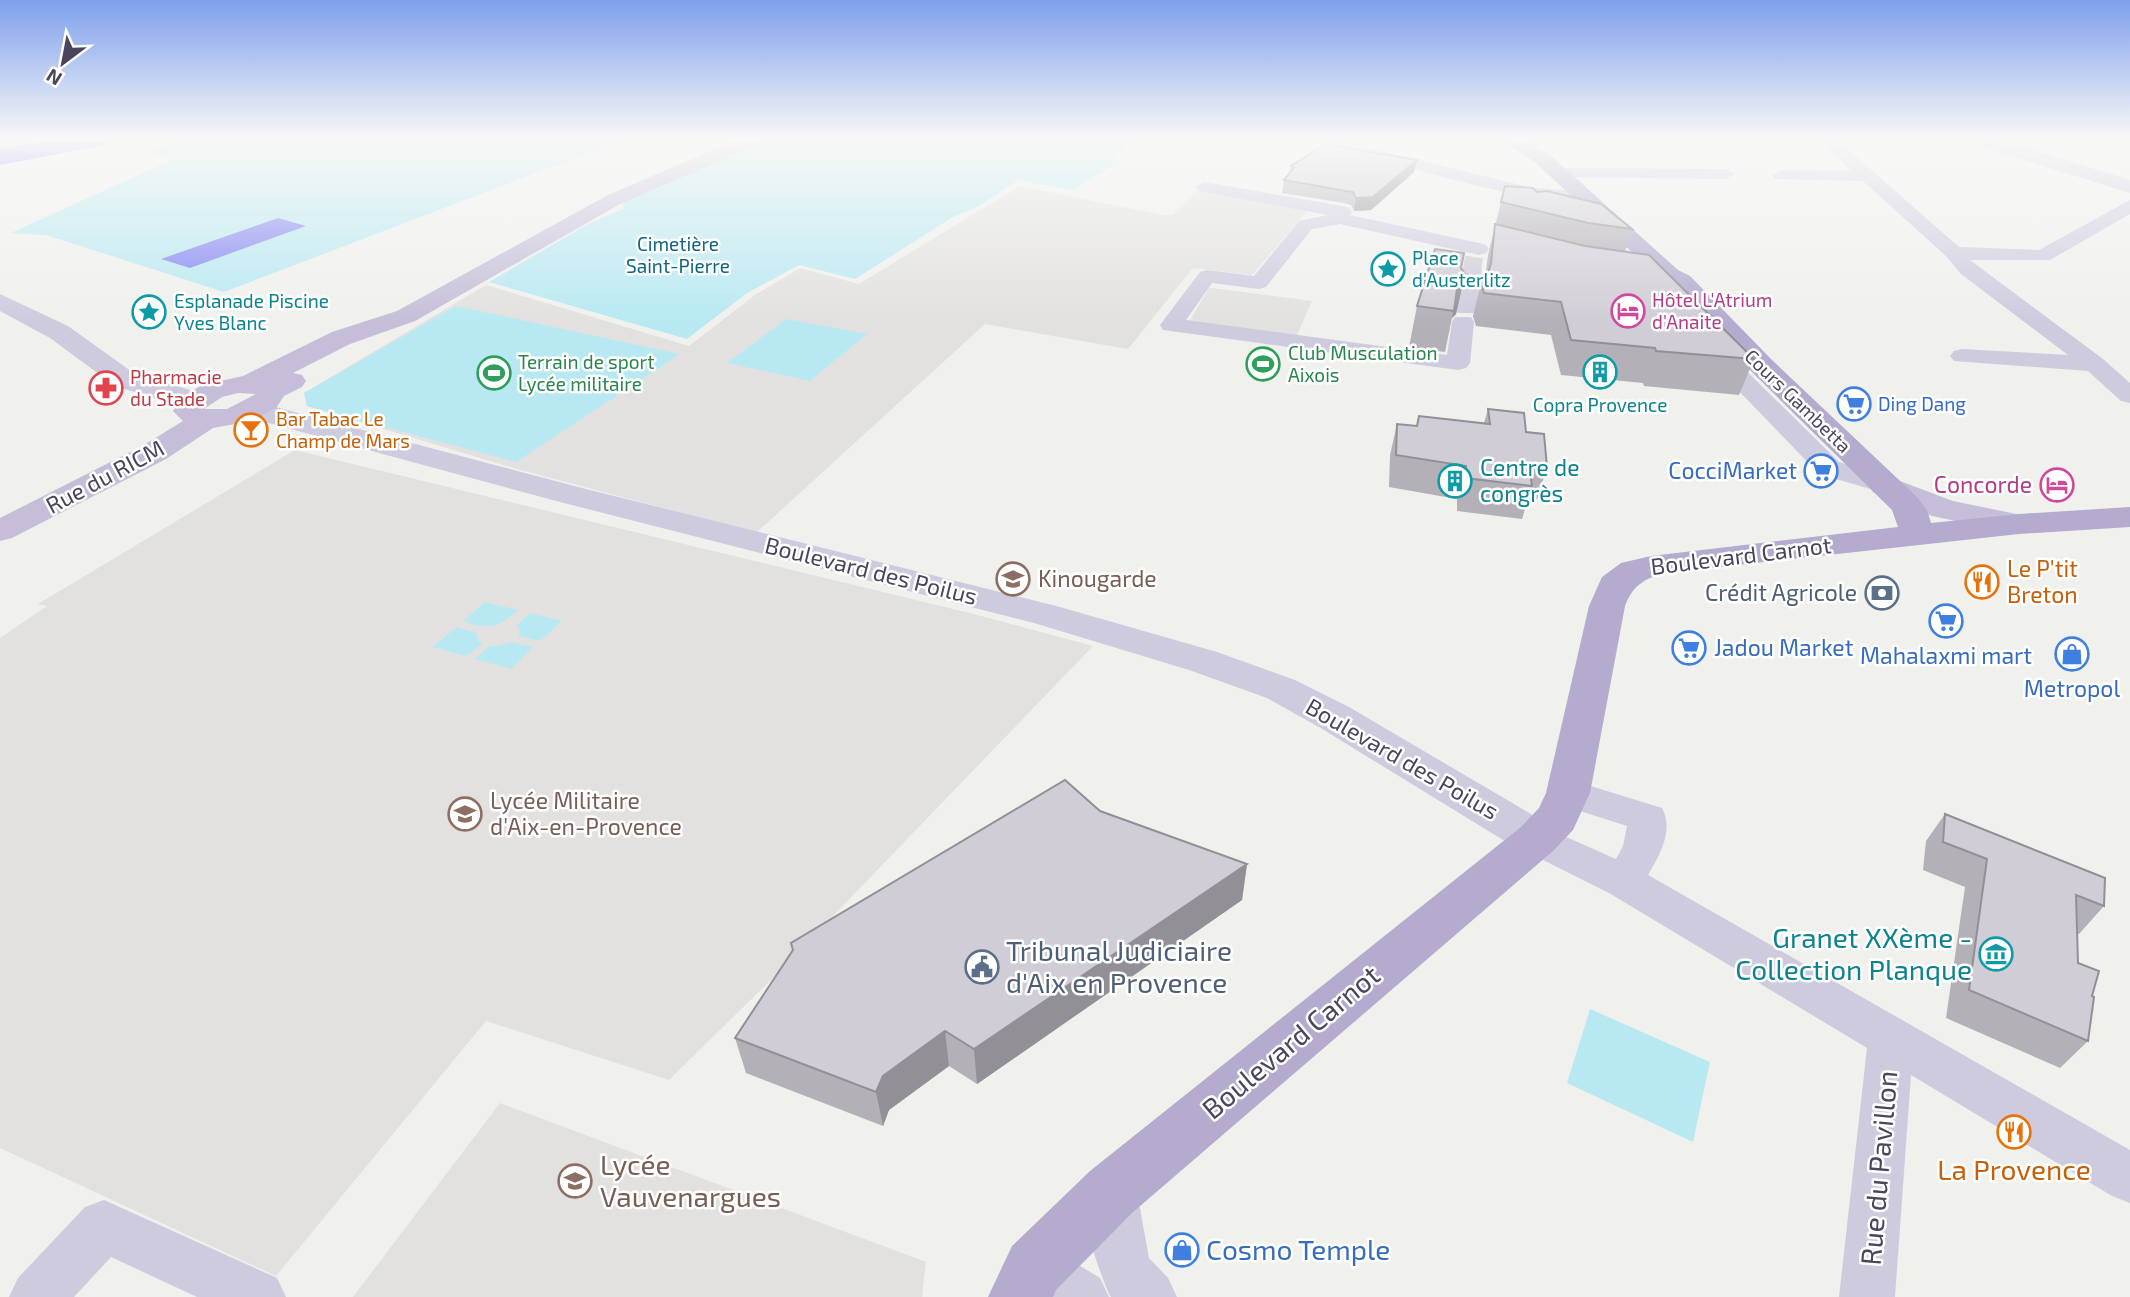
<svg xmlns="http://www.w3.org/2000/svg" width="2130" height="1297" font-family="'Exo 2',sans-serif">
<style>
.education{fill:#e2e1df}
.green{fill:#b8e9f2}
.water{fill:#8183f3}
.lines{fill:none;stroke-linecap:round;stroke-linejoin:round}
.river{fill:#8183f3;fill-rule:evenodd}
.minor-tunnel{stroke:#cfced0;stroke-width:18;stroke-dasharray:18 9;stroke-linecap:butt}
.minor{fill:#cfcbdf;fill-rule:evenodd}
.tertiary{fill:#cfcbdf;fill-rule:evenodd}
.secondary{fill:#c6bed8;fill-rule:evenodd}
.primary{fill:#b4abcf;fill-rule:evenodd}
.wall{fill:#b4b0b8}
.shaded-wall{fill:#929096}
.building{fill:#d1cdd6;stroke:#929096;stroke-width:2}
.labels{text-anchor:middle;stroke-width:5;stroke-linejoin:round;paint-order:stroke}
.far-park-label{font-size:19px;fill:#0f6483;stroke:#fff}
.far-culture-label{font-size:19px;fill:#0d838f;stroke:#fff;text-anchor:start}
.far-hotel-label{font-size:19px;fill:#b23c85;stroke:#fff;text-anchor:start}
.far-leisure-label{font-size:19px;fill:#27864d;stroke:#fff;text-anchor:start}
.far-health-label{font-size:19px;fill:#be3a42;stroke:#fff;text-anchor:start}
.far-street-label{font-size:19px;fill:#4a445c;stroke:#fff}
.far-shop-label{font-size:19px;fill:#366cbe;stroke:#fff;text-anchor:start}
.far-food-label{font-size:19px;fill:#c56008;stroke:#fff;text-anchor:start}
.culture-label{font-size:23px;fill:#0d838f;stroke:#fff;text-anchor:start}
.shop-label{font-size:23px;fill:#366cbe;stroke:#fff}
.street-label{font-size:23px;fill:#4a445c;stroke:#fff}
.hotel-label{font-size:23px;fill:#b23c85;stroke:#fff;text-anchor:end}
.food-label{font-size:23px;fill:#c56008;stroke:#fff;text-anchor:start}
.education-label{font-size:23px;fill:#785e54;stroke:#fff;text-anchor:start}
.service-label{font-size:23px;fill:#4e5e75;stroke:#fff;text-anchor:end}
.near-culture-label{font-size:28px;fill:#0d838f;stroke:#fff;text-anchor:end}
.near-service-label{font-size:28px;fill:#4e5e75;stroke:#fff;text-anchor:start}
.near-street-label{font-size:28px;fill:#4a445c;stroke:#fff}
.near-education-label{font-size:28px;fill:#785e54;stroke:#fff;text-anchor:start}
.near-food-label{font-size:28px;fill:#c56008;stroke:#fff}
.near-shop-label{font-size:28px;fill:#366cbe;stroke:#fff;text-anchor:start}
</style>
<rect width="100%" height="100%" fill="#f0f0ed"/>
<path class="education" d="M1020,186L1162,215H1172L1196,191L1208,190L1308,210L1252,275L1193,268L1128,349L985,324L756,533L510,467L307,406L304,393L486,285L689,346L755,295L800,268L859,284Z
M1209,288H1213L1312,301L1296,337L1189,322Z
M295,450L978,615L1093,646L781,970L669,1080L486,1021L276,1276L0,1148V638L47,606L38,604Z
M500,1103L926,1262L922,1297H353Z"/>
<path class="green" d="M0,140H93L32,149L0,160Z
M176,140H622L224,292L46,235L11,233L173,159L150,153Z
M762,140H1129L1110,167L1073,190L1018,180L977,207L953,217L855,279L799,265L747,293L687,339L489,282L588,224L623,209V201Z
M456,306L680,354L516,462L307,406L304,393Z
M786,319L867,334L810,381L727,363Z
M485,602L518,610C499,628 488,630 463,621Z
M530,613L562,621L540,641L519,636L520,629L516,626Z
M457,627L477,633V638L482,644L466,656L432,647Z
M511,642L533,647L511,669L475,659L489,646H498Z
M1590,1009L1710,1062L1693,1142L1567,1083Z"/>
<path class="water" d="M278,218L306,226L190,268L161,259Z"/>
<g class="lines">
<path class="river" d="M53,140H107L104,145L95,147L0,165V149Z"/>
<path class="minor-tunnel" d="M1472,269L1474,257"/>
<path class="minor" d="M1324,140H1348L1385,152L1529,187L1584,192L1593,197C1575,219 1360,155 1326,143Z
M1819,140H1837L1959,247L2039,250L2130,200V214L2050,260H1970L2103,359L2130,383V403L2121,401L2088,371L1954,361L1950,356L1954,351L1962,349L2068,355L1961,274L1947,257L1863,181L1775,179L1772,175L1781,170L1851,171Z
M1559,168L1726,169L1735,174L1726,179L1553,177L1550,173Z
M1204,182L1343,206L1350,208L1352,212L1350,215L1479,243L1486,245L1489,249L1486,253L1479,255L1340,224L1312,229L1266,287L1259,289L1212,283L1186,320L1447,355L1452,322L1455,317H1471L1474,322L1470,363L1466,368L1458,370L1163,330L1160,325L1200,272L1207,270L1254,276L1299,221L1328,215L1198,191L1195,187Z
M1472,263L1479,265L1482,269L1477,308L1474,313H1458L1455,308L1462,269L1465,265Z
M1714,345L1722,347L1839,462L1894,479L1898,485L1894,491L1884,493L1819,474L1706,357L1702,352L1706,347Z
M1568,779L1662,808C1674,830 1660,855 1648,875L2130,1150V1203L2112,1196L1911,1075L1895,1297H1839L1867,1048L1609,893L1523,850L1517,839L1523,828L1537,824L1616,859L1623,846L1627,826L1555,803L1549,793L1555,783Z
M1111,1166L1129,1174L1137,1192L1149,1258L1168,1278L1177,1297H1111L1109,1294C1094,1258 1077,1211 1093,1174Z
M104,1200L277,1278L286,1297H197L111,1257L74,1297H9L18,1278L85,1207Z
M1034,1241L1053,1249L1100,1278L1109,1297H1031L1015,1287L1007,1268L1015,1249Z"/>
<path class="tertiary" d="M1526,140H1549L1533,152H1519L1516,148Z
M1971,140H2000L2130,180V193L1973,144Z
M0,294L68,326L135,374L194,391L203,395L207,401L203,407L193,410L115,386L50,338L0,311Z
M253,401L582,488L1060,607L1217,652L1295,680L1349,707L1553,827L1560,839L1553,851L1537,857L1521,851L1319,727L1267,698L1189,670L1034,623L560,502L243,416L238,410L243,404Z"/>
<path class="secondary" d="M736,140H761L759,144L622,203L415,321L350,344L293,373L302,375L306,381L302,387L284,396L276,408L265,414L246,422L213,428L166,459L12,538L0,541V518L144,445L183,421L173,411L182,397L202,385L243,376L332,332L397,311L608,195ZM238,393L256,394L227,409H204L222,397Z
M1884,475L1953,501L2031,517L2036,524L2031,531L2019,534L1932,516L1873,492L1868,485L1873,478Z"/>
<path class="primary" d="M1502,140H1525L1550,155L1678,270L1690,276L1772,360L1916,496L1927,510L1931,523L2019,514L2130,507V527L2019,534L1665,573C1644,579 1633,585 1625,606L1590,793L1573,830L1553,851L1132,1213L1056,1290L1053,1297H988L1012,1246L1090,1171L1521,827L1539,808L1546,793L1589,606L1602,577L1621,563L1651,556L1898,527L1892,510L1752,372L1672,286L1665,282L1642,280L1638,275L1642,270L1649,268L1536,163Z"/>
</g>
<path class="wall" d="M1417,160L1414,172L1371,210L1354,211L1351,205L1344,203L1282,193L1284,180L1290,172L1291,166Z
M1505,186L1537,192L1632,229L1625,252L1754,359L1739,395L1644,386L1643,383L1561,375L1551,335L1476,326L1473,316L1481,283L1485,278L1488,255Z
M1465,274L1456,314L1452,318L1445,352L1409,347L1417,306Z
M1488,409L1526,432L1547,467L1537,500L1528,499L1522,519L1457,511V499L1389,487L1390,455L1397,424L1417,426L1419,416L1484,423Z
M1100,811L1247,864L1242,900L977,1084L949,1066L889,1110L883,1126L746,1073L735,1038L793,952L791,943Z
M1945,814L2104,906L2079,934L2077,933L2078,963L2092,996L2088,1041L2060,1068L1946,1018L1965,887L1923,870L1926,841Z"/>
<path class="shaded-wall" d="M1417,160L1414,172L1371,210L1354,211L1356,198Z
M1465,274L1456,314L1452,318L1458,281Z
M1247,864L1242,900L977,1084L974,1049Z
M945,1031L949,1066L889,1110L883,1126L876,1092L883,1076Z"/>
<path class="building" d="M1325,144L1417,160L1373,197L1356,198L1353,192L1346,191L1284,180L1294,167L1291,166Z
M1505,186L1533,188L1537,192L1547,191L1601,204L1632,229L1588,223L1501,202Z
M1495,224L1585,246L1649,255L1754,359L1656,351L1655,348L1571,340L1561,302L1484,293L1481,283L1487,277L1491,263Z
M1435,249L1464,253L1461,268L1465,274L1458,281L1454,311L1417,306Z
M1488,409L1524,413L1526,432L1544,434L1547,467L1529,465L1532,486L1465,478L1466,466L1396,455L1397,424L1417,426L1419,416L1490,424Z
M1065,780L1100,811L1247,864L974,1049L945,1031L883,1076L876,1092L735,1038L793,950L791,943Z
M1945,814L2105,878L2104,906L2076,895L2078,963L2099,971L2092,996L2094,997L2088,1041L1969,990L1987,859L1943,842Z"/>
<linearGradient id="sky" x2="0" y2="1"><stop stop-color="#7fa0ec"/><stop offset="0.43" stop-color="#f8f8f7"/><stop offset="1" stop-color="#f8f8f7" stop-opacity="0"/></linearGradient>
<rect width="2130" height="322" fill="url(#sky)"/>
<defs>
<symbol id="sight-ring" viewBox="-11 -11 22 22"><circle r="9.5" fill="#fff" stroke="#0f9aa8" stroke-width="1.5"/><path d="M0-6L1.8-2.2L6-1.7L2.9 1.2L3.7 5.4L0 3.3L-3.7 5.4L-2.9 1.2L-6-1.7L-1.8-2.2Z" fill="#0f9aa8"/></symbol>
<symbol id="hotel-ring" viewBox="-11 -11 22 22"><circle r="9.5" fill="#fff" stroke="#d1479c" stroke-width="1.5"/><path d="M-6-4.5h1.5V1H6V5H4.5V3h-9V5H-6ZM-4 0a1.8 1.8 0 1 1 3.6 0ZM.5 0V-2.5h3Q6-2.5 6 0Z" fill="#d1479c"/></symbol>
<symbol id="stadium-ring" viewBox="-11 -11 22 22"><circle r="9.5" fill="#fff" stroke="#2e9e5b" stroke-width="1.5"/><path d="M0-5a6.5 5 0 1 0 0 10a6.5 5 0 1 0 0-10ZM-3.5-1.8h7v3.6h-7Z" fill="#2e9e5b"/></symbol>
<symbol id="building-ring" viewBox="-11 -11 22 22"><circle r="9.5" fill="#fff" stroke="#0f9aa8" stroke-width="1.5"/><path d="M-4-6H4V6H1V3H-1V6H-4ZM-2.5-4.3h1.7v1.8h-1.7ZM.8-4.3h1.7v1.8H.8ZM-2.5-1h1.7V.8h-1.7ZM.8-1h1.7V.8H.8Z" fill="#0f9aa8"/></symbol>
<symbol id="pharmacy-ring" viewBox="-11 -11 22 22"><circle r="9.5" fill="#fff" stroke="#e0444e" stroke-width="1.5"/><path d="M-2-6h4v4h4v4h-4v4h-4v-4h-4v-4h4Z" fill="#e0444e"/></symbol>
<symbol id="supermarket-ring" viewBox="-11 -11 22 22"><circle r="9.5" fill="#fff" stroke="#3f7fe0" stroke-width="1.5"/><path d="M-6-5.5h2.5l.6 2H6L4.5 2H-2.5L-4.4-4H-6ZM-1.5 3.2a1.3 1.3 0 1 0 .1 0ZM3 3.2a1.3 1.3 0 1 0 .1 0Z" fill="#3f7fe0"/></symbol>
<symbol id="bar-ring" viewBox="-11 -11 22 22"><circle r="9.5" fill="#fff" stroke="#e8710a" stroke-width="1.5"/><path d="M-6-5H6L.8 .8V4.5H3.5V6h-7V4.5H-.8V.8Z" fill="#e8710a"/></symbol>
<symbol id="school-ring" viewBox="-11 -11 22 22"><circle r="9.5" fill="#fff" stroke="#8d6e63" stroke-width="1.5"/><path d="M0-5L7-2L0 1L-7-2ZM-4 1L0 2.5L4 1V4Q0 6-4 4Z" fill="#8d6e63"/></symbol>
<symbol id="restaurant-ring" viewBox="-11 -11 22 22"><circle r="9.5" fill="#fff" stroke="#e8710a" stroke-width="1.5"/><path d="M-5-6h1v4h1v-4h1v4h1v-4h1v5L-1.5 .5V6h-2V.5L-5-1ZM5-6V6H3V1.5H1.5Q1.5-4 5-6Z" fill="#e8710a"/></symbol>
<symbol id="bank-ring" viewBox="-11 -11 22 22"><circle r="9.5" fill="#fff" stroke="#5c6f8a" stroke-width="1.5"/><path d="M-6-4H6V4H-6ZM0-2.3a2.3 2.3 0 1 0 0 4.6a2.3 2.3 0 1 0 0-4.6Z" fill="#5c6f8a"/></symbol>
<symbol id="shop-ring" viewBox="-11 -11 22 22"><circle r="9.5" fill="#fff" stroke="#3f7fe0" stroke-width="1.5"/><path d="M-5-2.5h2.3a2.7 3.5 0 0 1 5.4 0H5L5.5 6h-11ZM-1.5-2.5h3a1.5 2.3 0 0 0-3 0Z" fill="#3f7fe0"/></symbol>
<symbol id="museum-ring" viewBox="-11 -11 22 22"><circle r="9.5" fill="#fff" stroke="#0f9aa8" stroke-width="1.5"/><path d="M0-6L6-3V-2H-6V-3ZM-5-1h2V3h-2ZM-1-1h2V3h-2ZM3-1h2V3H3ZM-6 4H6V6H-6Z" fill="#0f9aa8"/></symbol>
<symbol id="civic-ring" viewBox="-11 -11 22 22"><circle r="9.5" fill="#fff" stroke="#5c6f8a" stroke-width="1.5"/><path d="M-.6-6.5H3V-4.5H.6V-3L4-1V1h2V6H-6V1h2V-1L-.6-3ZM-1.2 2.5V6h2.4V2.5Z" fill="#5c6f8a"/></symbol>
</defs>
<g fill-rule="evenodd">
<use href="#sight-ring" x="1369" y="250" width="38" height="38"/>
<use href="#hotel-ring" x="1609" y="292" width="38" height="38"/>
<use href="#sight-ring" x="130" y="293" width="38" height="38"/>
<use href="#stadium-ring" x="1244" y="345" width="38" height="38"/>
<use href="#building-ring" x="1581" y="353" width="38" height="38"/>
<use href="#stadium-ring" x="475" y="354" width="38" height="38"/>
<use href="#pharmacy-ring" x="87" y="369" width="38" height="38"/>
<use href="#supermarket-ring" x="1835" y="385" width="38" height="38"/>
<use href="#bar-ring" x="232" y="411" width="38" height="38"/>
<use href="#supermarket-ring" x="1802" y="452" width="38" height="38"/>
<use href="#building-ring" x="1436" y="462" width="38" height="38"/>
<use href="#hotel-ring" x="2038" y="466" width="38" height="38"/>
<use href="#school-ring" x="994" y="560" width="38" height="38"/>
<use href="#restaurant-ring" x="1963" y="563" width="38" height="38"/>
<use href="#bank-ring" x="1863" y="574" width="38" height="38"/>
<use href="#supermarket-ring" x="1927" y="602" width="38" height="38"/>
<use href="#supermarket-ring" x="1670" y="629" width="38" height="38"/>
<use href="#shop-ring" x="2053" y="635" width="38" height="38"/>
<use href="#school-ring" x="446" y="795" width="38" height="38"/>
<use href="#museum-ring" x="1977" y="935" width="38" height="38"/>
<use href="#civic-ring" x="963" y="948" width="38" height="38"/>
<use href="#restaurant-ring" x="1995" y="1113" width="38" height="38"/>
<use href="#school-ring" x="556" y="1162" width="38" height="38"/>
<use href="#shop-ring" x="1163" y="1231" width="38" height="38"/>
</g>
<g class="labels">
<g class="far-park-label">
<text x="678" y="251">Cimetière<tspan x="678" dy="22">Saint-Pierre</tspan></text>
</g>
<g class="far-culture-label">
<text x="1412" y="265">Place<tspan x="1412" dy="22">d'Austerlitz</tspan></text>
<text x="174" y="308">Esplanade Piscine<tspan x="174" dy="22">Yves Blanc</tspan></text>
<text x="1600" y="412" text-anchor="middle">Copra Provence</text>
</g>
<g class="far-hotel-label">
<text x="1652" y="307">Hôtel L'Atrium<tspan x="1652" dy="22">d'Anaite</tspan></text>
</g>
<g class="far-leisure-label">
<text x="1288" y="360">Club Musculation<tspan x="1288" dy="22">Aixois</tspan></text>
<text x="518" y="369">Terrain de sport<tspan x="518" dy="22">Lycée militaire</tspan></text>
</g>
<g class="far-health-label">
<text x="130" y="384">Pharmacie<tspan x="130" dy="22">du Stade</tspan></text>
</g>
<g class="far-street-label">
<text transform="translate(1798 401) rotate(44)" y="7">Cours Gambetta</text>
</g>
<g class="far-shop-label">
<text x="1878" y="411">Ding Dang</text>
</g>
<g class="far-food-label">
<text x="276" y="426">Bar Tabac Le<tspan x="276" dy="22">Champ de Mars</tspan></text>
</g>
<g class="culture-label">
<text x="1480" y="476">Centre de<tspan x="1480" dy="26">congrès</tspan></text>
</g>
<g class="shop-label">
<text x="1797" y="479" text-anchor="end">CocciMarket</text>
<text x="1714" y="656" text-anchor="start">Jadou Market</text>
<text x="1946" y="664">Mahalaxmi mart</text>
<text x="2072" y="697">Metropol</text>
</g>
<g class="street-label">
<text transform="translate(105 477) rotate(-28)" y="8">Rue du RICM</text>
<text transform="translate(1741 556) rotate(-7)" y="8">Boulevard Carnot</text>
<text transform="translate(871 571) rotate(14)" y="8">Boulevard des Poilus</text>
<text transform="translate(1402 759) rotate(30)" y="8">Boulevard des Poilus</text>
</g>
<g class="hotel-label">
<text x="2032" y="493">Concorde</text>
</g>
<g class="food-label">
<text x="2007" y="577">Le P'tit<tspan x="2007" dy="26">Breton</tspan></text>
</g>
<g class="education-label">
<text x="1038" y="587">Kinougarde</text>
<text x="490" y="809">Lycée Militaire<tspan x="490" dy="26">d'Aix-en-Provence</tspan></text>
</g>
<g class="service-label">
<text x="1857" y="601">Crédit Agricole</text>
</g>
<g class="near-culture-label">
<text x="1972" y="948">Granet XXème -<tspan x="1972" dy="32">Collection Planque</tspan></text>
</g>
<g class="near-service-label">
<text x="1006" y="961">Tribunal Judiciaire<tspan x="1006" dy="32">d'Aix en Provence</tspan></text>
</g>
<g class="near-street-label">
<text transform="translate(1291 1042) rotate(-40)" y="10">Boulevard Carnot</text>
<text transform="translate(1879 1168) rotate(-85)" y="10">Rue du Pavillon</text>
</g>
<g class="near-education-label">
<text x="600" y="1175">Lycée<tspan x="600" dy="32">Vauvenargues</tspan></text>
</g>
<g class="near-food-label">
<text x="2014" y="1180">La Provence</text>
</g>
<g class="near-shop-label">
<text x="1206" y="1260">Cosmo Temple</text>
</g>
</g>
<g transform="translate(63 63) rotate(212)" stroke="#ffffff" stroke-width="5" paint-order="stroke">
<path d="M0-5L12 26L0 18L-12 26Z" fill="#4a445c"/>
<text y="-10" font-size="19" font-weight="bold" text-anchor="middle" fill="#4a445c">N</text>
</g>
</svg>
